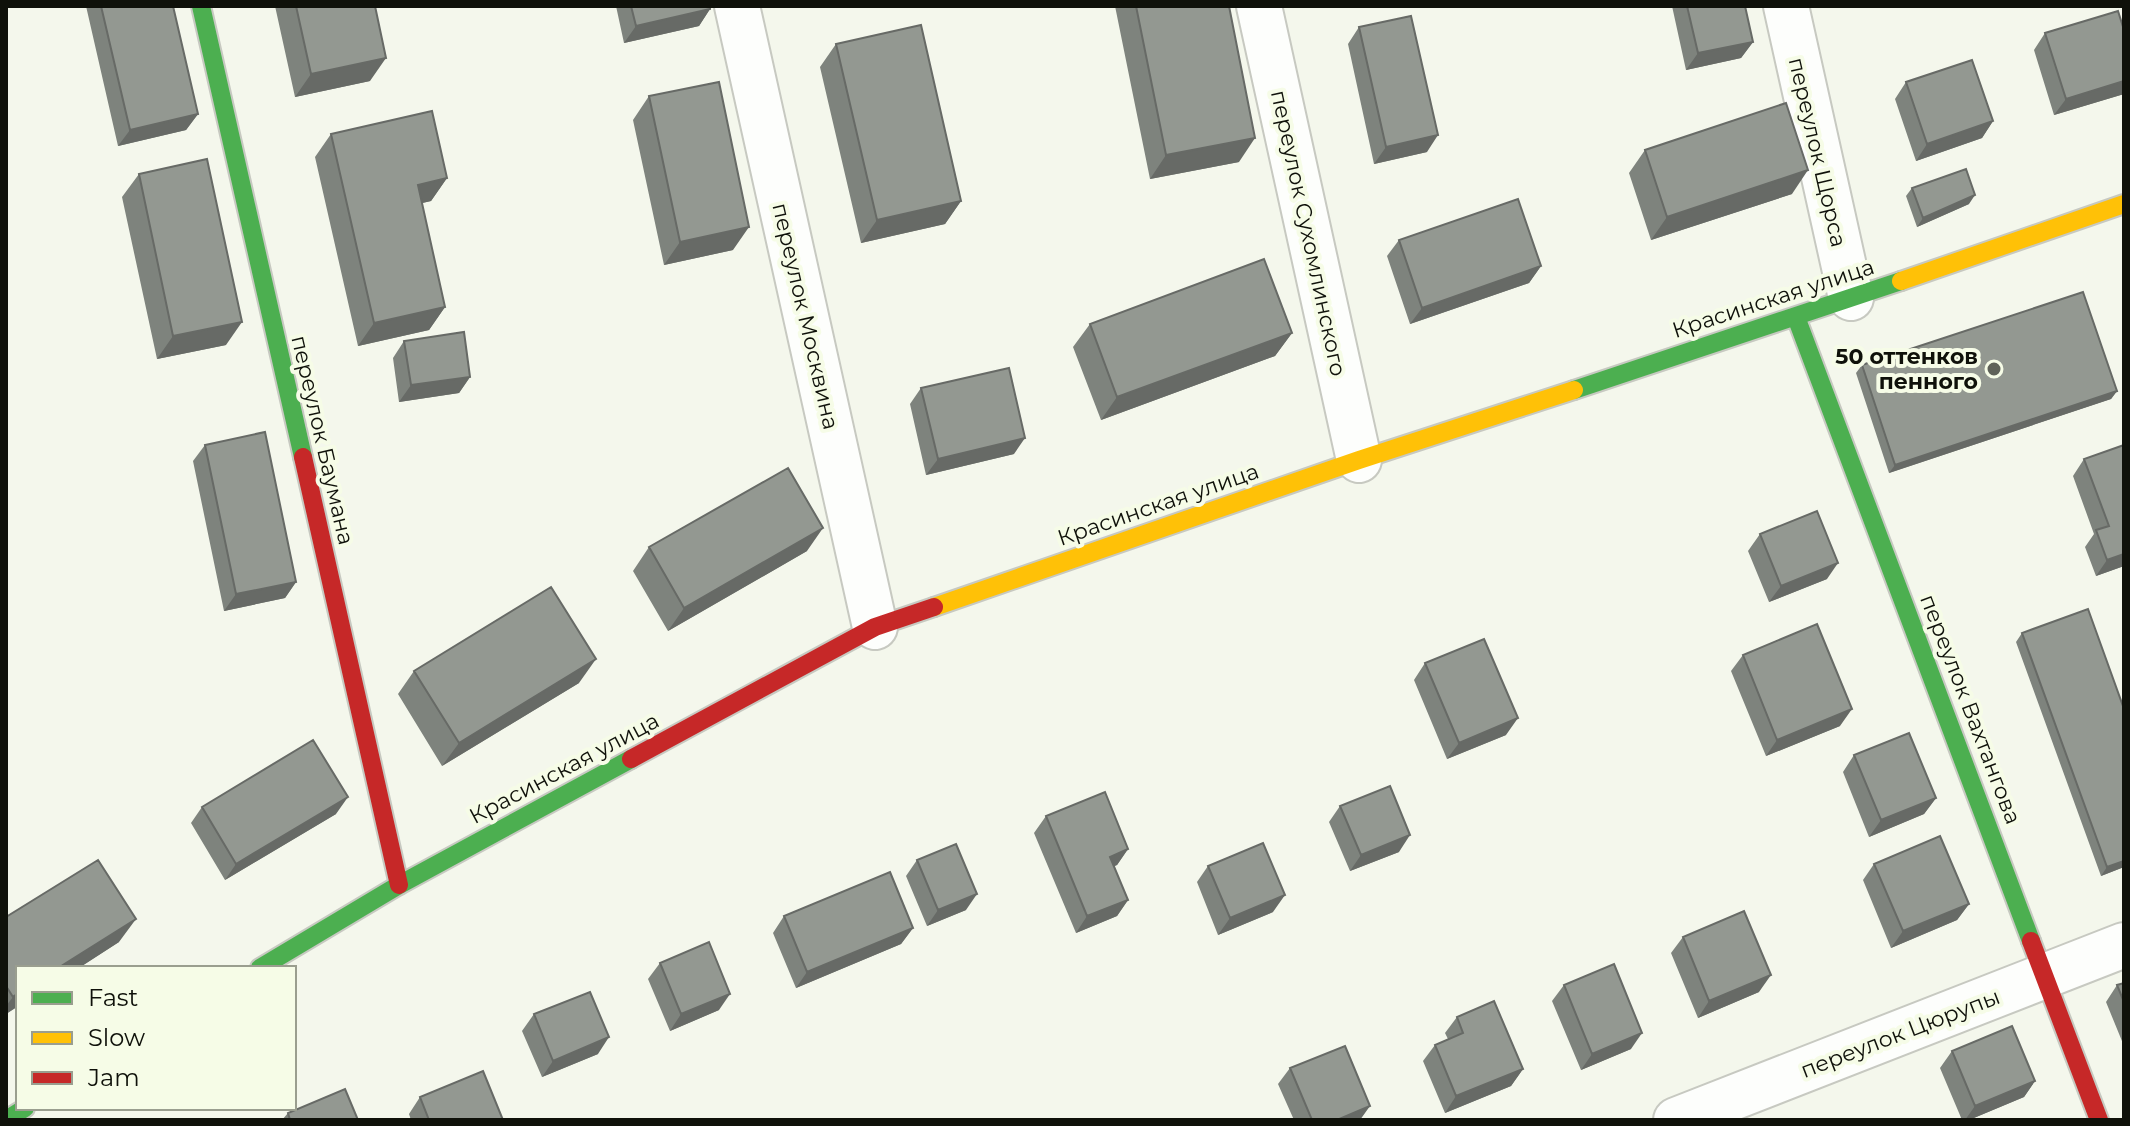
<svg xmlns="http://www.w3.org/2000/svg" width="2130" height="1126" font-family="Montserrat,sans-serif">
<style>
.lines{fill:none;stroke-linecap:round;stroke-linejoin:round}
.street-casing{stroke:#c7c9c1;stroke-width:48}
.fast-casing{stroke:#c7c9c1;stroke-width:22}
.slow-casing{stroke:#c7c9c1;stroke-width:22}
.jam-casing{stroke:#c7c9c1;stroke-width:22}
.street{stroke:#fdfefc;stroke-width:44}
.fast{stroke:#4caf50;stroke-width:18}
.slow{stroke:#ffc107;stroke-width:18}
.jam{stroke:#c62828;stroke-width:18}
.wall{fill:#7e837d}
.shaded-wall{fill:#676a66}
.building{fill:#939891;stroke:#676a66;stroke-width:2}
.poi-dot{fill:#5f6259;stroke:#f6fce7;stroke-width:3}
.labels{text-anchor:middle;stroke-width:8;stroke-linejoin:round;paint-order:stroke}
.street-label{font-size:22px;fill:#0f110a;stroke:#f6fce7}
.poi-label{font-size:22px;font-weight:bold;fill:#0f110a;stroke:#f6fce7;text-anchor:end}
</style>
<rect width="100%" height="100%" fill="#f4f7ec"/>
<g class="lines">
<defs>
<path id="street" d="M737,6L875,627
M1259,6L1359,460
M1786,6L1851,298
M1676,1120L2124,945"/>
<path id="fast" d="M201,6L303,457
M1796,317L2031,941
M1574,390L1901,281
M260,968L399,885L631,759
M6,1120L25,1108"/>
<path id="slow" d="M1901,281L2124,204
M934,607L1359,460L1574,390"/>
<path id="jam" d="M303,457L399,885
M631,759L875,627L934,607
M2031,941L2099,1120"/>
</defs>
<use href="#street" class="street-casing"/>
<use href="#fast" class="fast-casing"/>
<use href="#slow" class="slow-casing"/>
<use href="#jam" class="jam-casing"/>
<use href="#street" class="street"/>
<use href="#fast" class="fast"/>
<use href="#slow" class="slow"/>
<use href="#jam" class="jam"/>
</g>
<path class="wall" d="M86,6H173L198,114L186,130L118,146Z
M275,6H375L370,81L295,97Z
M616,6H710V9L699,26L624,43Z
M1115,6H1229L1239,162L1150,179Z
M1672,6H1745L1753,42L1741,58L1686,70Z
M1359,27L1427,152L1374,164L1348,44Z
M2124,30V94L2054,115L2034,50L2045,33Z
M836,44L961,201L945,224L861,243L820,67Z
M1906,82L1993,121L1982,138L1916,161L1895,99Z
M649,96L733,250L664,265L633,120Z
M331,134L447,178L431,201L422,203L445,307L429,330L358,346L315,157Z
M1645,150L1792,194L1651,240L1629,173Z
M139,174L226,345L157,359L122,197Z
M1912,188L1969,204L1917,227L1906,196Z
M1399,240L1541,266L1529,283L1410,324L1387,256Z
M1090,324L1292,333L1275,356L1101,420L1073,347Z
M404,341L470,377L459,393L399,402L393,358Z
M1862,365L2117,391L2111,399L1889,473L1856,373Z
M921,388L1014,454L926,475L910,404Z
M205,445L296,582L285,598L224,611L193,461Z
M2124,445V566L2096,576L2085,547L2094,534L2073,476L2084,459Z
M1760,534L1827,579L1769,602L1748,551Z
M649,547L807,551L668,631L633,571Z
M2022,633L2124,867L2101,876L2016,642Z
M1743,655L1840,726L1766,756L1731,671Z
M1425,663L1506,735L1447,759L1414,680Z
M414,671L579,683L442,766L398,694Z
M1854,755L1936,798L1924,814L1869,837L1843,772Z
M1340,806L1399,852L1350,871L1329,822Z
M202,807L336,814L225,880L191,823Z
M1046,816L1128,849L1117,865L1114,866L1128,900L1117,916L1076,933L1034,833Z
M917,860L966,910L927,926L906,876Z
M1874,864L1969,904L1957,920L1891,948L1863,880Z
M1208,866L1273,912L1218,935L1197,882Z
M784,916L913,928L901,944L796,988L773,933Z
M6,917L119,942L6,1014Z
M1683,937L1759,992L1698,1018L1671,953Z
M660,963L719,1010L670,1031L648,979Z
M2124,983V1046L2106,1002L2117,985Z
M1564,985L1631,1049L1581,1070L1552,1001Z
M534,1014L598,1054L542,1077L522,1031Z
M1457,1017L1523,1069L1511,1086L1445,1113L1423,1061L1435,1045L1448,1039L1445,1033Z
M1952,1051L2035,1081L2024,1097L1969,1120H1962L1940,1068Z
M1290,1068L1360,1120H1294L1278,1084Z
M420,1097L503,1120H411L409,1114Z
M288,1113L358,1120H282Z"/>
<path class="shaded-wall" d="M710,9L699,26L624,43L636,26Z
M1753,42L1741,58L1686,70L1698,53Z
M386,58L370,81L295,97L311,74Z
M2124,81V94L2054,115L2066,99Z
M198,114L186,130L118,146L130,130Z
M1993,121L1982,138L1916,161L1927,144Z
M1438,135L1427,152L1374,164L1386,147Z
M1255,138L1239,162L1150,179L1166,155Z
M1808,170L1792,194L1651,240L1667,217Z
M447,178L431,201L401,208L418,185Z
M1975,195L1969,204L1917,227L1923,218Z
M961,201L945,224L861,243L877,220Z
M749,227L733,250L664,265L680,242Z
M1541,266L1529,283L1410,324L1422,308Z
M445,307L429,330L358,346L374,323Z
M242,322L226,345L157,359L173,336Z
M1292,333L1275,356L1101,420L1117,397Z
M470,377L459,393L399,402L411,385Z
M2117,391L2111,399L1889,473L1895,465Z
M1025,438L1014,454L926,475L938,459Z
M823,528L807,551L668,631L684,608Z
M2124,554V566L2096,576L2107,560Z
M1838,563L1827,579L1769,602L1781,586Z
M296,582L285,598L224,611L236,594Z
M596,659L579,683L442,766L459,743Z
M1852,709L1840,726L1766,756L1777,740Z
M1518,718L1506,735L1447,759L1459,743Z
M348,797L336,814L225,880L236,864Z
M1936,798L1924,814L1869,837L1881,820Z
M1410,835L1399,852L1350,871L1361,855Z
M1128,849L1117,865L1099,873L1110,857Z
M2124,861V867L2101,876L2107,867Z
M977,894L966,910L927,926L938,910Z
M1285,895L1273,912L1218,935L1230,918Z
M1128,900L1117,916L1076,933L1087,916Z
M1969,904L1957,920L1891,948L1903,931Z
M136,919L119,942L79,968H58Z
M913,928L901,944L796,988L807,972Z
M1771,975L1759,992L1698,1018L1709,1001Z
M18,993V1006L6,1014V1006L13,997Z
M730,994L719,1010L670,1031L681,1014Z
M1642,1033L1631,1049L1581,1070L1592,1054Z
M609,1037L598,1054L542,1077L553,1061Z
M1523,1069L1511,1086L1445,1113L1456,1096Z
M2035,1081L2024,1097L1969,1120H1965L1975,1106Z
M1370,1106L1360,1120H1337Z"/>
<path class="building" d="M101,6H173L198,114L130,130Z
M296,6H375L386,58L311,74Z
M631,6H710V9L636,26Z
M1136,6H1229L1255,138L1166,155Z
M1687,6H1745L1753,42L1698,53Z
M2118,11L2124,30V81L2066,99L2045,33Z
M1411,16L1438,135L1386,147L1359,27Z
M921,25L961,201L877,220L836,44Z
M1972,60L1993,121L1927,144L1906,82Z
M719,82L749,227L680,242L649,96Z
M1786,103L1808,170L1667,217L1645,150Z
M432,111L447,178L418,185L445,307L374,323L331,134Z
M207,159L242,322L173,336L139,174Z
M1966,169L1975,195L1923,218L1912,188Z
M1518,199L1541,266L1422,308L1399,240Z
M1264,259L1292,333L1117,397L1090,324Z
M2083,292L2117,391L1895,465L1862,365Z
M464,332L470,377L411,385L404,341Z
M1009,368L1025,438L938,459L921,388Z
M265,432L296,582L236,594L205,445Z
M2124,445V554L2107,560L2096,530L2109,526L2084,459Z
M788,468L823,528L684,608L649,547Z
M1817,511L1838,563L1781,586L1760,534Z
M551,587L596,659L459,743L414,671Z
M2088,609L2124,709V861L2107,867L2022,633Z
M1817,624L1852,709L1777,740L1743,655Z
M1484,639L1518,718L1459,743L1425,663Z
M1909,733L1936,798L1881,820L1854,755Z
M313,740L348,797L236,864L202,807Z
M1390,786L1410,835L1361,855L1340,806Z
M1105,792L1128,849L1110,857L1128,900L1087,916L1046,816Z
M1940,836L1969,904L1903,931L1874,864Z
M1263,843L1285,895L1230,918L1208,866Z
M956,844L977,894L938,910L917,860Z
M98,860L136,919L58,968H18V993L13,997L6,986V917Z
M890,872L913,928L807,972L784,916Z
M1744,911L1771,975L1709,1001L1683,937Z
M709,942L730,994L681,1014L660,963Z
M1614,964L1642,1033L1592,1054L1564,985Z
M2124,983V1002L2117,985Z
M590,992L609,1037L553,1061L534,1014Z
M1494,1001L1523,1069L1456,1096L1435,1045L1463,1033L1457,1017Z
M2012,1026L2035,1081L1975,1106L1952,1051Z
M1345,1046L1370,1106L1337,1120H1312L1290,1068Z
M483,1071L503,1120H429L420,1097Z
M345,1089L358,1120H290L288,1113Z"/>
<circle class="poi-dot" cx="1994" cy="369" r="8"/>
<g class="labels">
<g class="street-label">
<text transform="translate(1818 152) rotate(77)" y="8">переулок Щорса</text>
<text transform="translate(1309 233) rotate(78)" y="8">переулок Сухомлинского</text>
<text transform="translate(1773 298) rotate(-18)" y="8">Красинская улица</text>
<text transform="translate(806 316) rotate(77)" y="8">переулок Москвина</text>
<text transform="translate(323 440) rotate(77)" y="8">переулок Баумана</text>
<text transform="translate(1158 504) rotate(-19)" y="8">Красинская улица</text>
<text transform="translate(1971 709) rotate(69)" y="8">переулок Вахтангова</text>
<text transform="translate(564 768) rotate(-28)" y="8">Красинская улица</text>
<text transform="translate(1900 1033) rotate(-21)" y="8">переулок Цюрупы</text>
</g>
<g class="poi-label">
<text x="1978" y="364">50 оттенков<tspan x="1978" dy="25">пенного</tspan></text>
</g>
</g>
<rect width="2130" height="1126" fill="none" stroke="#0f110a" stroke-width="16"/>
<rect x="16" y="966" width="280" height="144" fill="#f6fce7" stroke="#9a9e8f" stroke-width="2"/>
<rect x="32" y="992" width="40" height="12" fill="#4caf50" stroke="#9a9e8f" stroke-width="2"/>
<text x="88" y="1006" font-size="24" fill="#0f110a">Fast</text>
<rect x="32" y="1032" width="40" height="12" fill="#ffc107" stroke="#9a9e8f" stroke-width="2"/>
<text x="88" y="1046" font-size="24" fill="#0f110a">Slow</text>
<rect x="32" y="1072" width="40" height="12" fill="#c62828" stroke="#9a9e8f" stroke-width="2"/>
<text x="88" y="1086" font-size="24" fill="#0f110a">Jam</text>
</svg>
